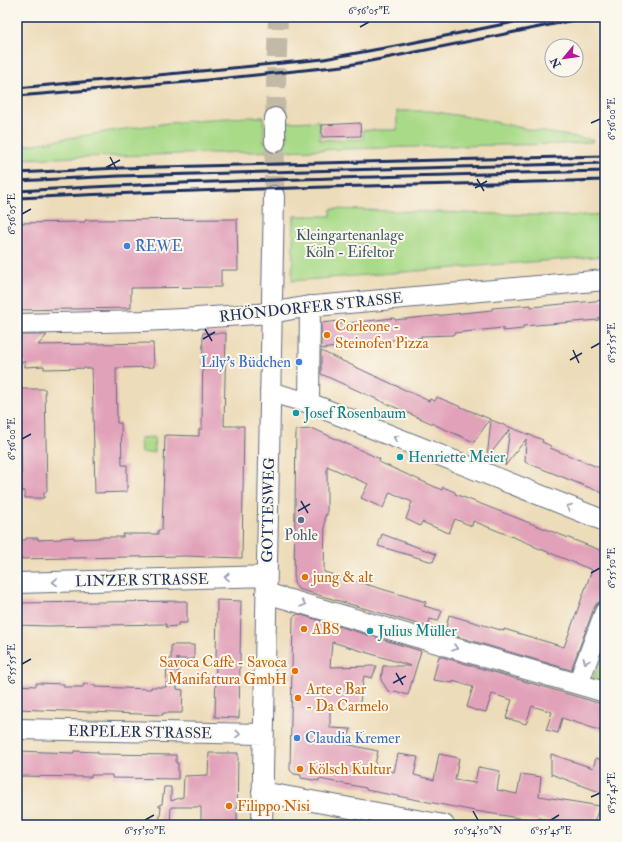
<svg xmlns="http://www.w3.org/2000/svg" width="622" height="842" font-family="'IM FELL Double Pica',serif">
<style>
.green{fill:#a9da88;stroke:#628473}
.building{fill:#e1a1b9}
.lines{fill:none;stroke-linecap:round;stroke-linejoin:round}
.minor-tunnel{stroke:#c3b9a7;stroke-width:20;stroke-dasharray:20 10;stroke-linecap:butt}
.minor-casing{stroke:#646c7e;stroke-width:22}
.minor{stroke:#fff;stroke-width:20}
.rail{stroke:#1b2f5e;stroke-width:3}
.oneway{stroke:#8d97ae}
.ticks{fill:none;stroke:#1b2f5e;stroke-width:1.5}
.shop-dot{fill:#3f7fe0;stroke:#fbf7ec;stroke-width:1.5}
.food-dot{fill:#e8710a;stroke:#fbf7ec;stroke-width:1.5}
.culture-dot{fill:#0f9aa8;stroke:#fbf7ec;stroke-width:1.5}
.service-dot{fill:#5c6f8a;stroke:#fbf7ec;stroke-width:1.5}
.labels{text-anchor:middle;stroke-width:4;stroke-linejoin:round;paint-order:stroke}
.park-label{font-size:15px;fill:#3e5a68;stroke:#fbf7ec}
.shop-label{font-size:15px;fill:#366cbe;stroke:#fbf7ec;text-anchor:start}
.street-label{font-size:15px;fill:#1b2f5e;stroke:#fbf7ec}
.food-label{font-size:15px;fill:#c56008;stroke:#fbf7ec;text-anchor:start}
.culture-label{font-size:15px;fill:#0d838f;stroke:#fbf7ec;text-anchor:start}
.service-label{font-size:15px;fill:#4e5e75;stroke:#fbf7ec}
.neatline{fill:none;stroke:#1b2f5e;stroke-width:1.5}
.ticks-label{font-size:10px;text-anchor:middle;fill:#1b2f5e}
</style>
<rect width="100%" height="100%" fill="#fbf7ec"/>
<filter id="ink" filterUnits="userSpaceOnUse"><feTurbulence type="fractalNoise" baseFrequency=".025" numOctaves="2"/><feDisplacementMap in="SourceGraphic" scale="8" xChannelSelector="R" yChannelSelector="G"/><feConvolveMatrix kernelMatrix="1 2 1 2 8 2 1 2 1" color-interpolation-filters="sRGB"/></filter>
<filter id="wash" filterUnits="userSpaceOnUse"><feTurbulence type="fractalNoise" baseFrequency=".012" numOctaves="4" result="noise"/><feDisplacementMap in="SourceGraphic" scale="16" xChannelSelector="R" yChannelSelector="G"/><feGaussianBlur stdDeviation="0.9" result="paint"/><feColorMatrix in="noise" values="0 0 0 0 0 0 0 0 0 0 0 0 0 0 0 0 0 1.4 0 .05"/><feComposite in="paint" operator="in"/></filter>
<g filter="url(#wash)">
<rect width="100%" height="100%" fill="#eddcb9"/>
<path class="green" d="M397,111H430L481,119L527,129L593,140L592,142L566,144L446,146L17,159V147C99,133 181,117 264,117V142L287,141V122L319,121L320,140L363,139V130H397Z
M331,209L567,216L605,214V256L292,281L294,216H331Z
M154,437L155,452L141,453L140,438Z
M605,646V685L592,681Z"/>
<g id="blocks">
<path class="building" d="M360,123L361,136L322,137V125Z
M237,219L238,270H221V287L131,288V308L17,310V223L85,222V220Z
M605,300V317L598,318L599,320L523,326V329L503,331V328L454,333L453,335L421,336V338L391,340V342L366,345V343L321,349V323L340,321V324L394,318L395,320L492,310V308L531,305V307Z
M203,333H226L224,426H244L242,558L185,556L17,559V540H26V538H38V540L61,539V538L74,537V539L99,538V537H123V534H158V530H162L165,435L199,436V429H202Z
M17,335H47L38,345L153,343L154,367L116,368L117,423H121L122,465H127V492L95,493L92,368L44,369V366L25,367V362H17Z
M321,351L429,401L430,399L435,401L437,397L490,419L474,442L383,402L321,374Z
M20,389H45L47,492H44V498H25V491H22Z
M491,420L543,440L542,442L551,446L550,448L605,470V494L525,462L526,439L505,466L510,429L487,458Z
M314,429L380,459L379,462L442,490L443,487L455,492V494L605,552V593L602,601L597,603L594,608L571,670L445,633L449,615L504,631V629L564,647L592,570L533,546V545L473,521L472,526L455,519L449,533L422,522L420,526L406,519L412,502L390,492L383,508L361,498L368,484L327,466V515H325L324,572L426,602L424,606L442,611L438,621L430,619L428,627L298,589L294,582L296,430Z
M382,534L436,554L433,562L378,546Z
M217,600L241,601L239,718L215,717Z
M187,601V623H178V626L166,627V624L48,626L17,625V603Z
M298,614L421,651L408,695L395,691L393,693L388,691L381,680L383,666H411L332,642L330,667L377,666L372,678L364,676L359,708H330V728L351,729L345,744L378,751L374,768L394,772L398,754L418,757L414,775L434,780L439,754L459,758L455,780L475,783L478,767L500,771L497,790L517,794L521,774L541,777L539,796L600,806L593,825H560V822L538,818V821L475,811L366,790V788L319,779V781L301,778V775L294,774L290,770L293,617Z
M171,645H194V659H176H178L177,689L183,690L182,713H163V715L17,709V685L36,686V683L64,684V687H83L84,684L95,685V687L151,689V687H166L167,659H171Z
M439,656L605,705V732L562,718L558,733L546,730L552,712L532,706L526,724L506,718L512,700L492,694L486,712L477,710V711L467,707L473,687L453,681V683L433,680Z
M17,751L74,753V751L98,752V754L176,755V763H178V779L112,778V775H91V777L17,776Z
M209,753H238L237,825H201V807H171L170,825H159L161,807H159V805L162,804L164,787H171V801L183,797L184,776L208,775Z
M551,754L593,768L596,758L605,761V794L551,774Z"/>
</g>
</g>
<g filter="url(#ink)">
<use href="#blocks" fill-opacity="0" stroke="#646c7e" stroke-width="1"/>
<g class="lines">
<path class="minor-tunnel" d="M275,118L278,17
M274,196L275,142"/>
<defs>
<path id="minor" d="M275,142V118
M17,324L142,321L182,319L271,313L304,307L605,280
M270,392L309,403L605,521
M309,403L310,306
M17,583L266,576
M266,593L605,692
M578,684L605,612
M17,729L263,734
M262,792L444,825
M262,825L274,196"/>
</defs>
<use href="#minor" class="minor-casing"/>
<use href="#minor" class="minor"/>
<path class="rail" d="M17,88L201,71L324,59L401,45L539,17
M17,96L188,82L343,66L381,59L589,17
M17,173L119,168L605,156
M17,181L119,176L605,163
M17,191C213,180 409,176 605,171
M17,198C213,188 409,186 605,180"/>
</g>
<defs><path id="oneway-chevron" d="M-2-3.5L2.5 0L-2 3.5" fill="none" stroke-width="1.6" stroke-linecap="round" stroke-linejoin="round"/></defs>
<g class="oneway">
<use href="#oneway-chevron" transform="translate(396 438) rotate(-158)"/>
<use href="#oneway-chevron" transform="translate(569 507) rotate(-158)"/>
<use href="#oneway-chevron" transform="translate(227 577) rotate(179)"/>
<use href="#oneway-chevron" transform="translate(55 582) rotate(179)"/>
<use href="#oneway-chevron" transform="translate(303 604) rotate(16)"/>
<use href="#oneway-chevron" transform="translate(455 648) rotate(16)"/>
<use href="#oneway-chevron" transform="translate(586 661) rotate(111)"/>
<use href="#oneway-chevron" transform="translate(238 734) rotate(1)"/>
</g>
</g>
<path class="ticks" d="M360,27L369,22M591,123L600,119M110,157L117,170M107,167L120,160M477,179L484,191M475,188L487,181M22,214L31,209M205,329L212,341M203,339L215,332M591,348L600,343M573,350L579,363M570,360L582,353M22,439L31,434M301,501L308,513M298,511L310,504M591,573L600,568M22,664L31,659M396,673L403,685M393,683L406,676M591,797L600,793M473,811L478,820M145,820L154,815M551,820L559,815"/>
<g class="shop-dot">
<circle cx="127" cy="246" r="4"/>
<circle cx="299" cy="362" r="4"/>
<circle cx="297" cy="738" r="4"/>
</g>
<g class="food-dot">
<circle cx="327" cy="335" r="4"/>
<circle cx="305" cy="577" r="4"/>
<circle cx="304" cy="629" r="4"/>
<circle cx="295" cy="671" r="4"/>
<circle cx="298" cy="698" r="4"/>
<circle cx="300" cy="769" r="4"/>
<circle cx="229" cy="806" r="4"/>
</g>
<g class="culture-dot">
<circle cx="296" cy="413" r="4"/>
<circle cx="400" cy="457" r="4"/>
<circle cx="370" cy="631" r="4"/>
</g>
<circle class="service-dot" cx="301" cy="520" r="4"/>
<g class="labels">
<g class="park-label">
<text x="350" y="240">Kleingartenanlage<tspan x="350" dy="17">Köln - Eifeltor</tspan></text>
</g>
<g class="shop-label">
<text x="135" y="251">REWE</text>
<text x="291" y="367" text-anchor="end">Lily's Büdchen</text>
<text x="305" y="743">Claudia Kremer</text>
</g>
<g class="street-label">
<text transform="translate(311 307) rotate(-6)" y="5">RHÖNDORFER STRASSE</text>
<text transform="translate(268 510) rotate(-89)" y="5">GOTTESWEG</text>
<text transform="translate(142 580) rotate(-1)" y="5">LINZER STRASSE</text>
<text transform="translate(140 732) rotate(1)" y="5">ERPELER STRASSE</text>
</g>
<g class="food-label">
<text x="335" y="331">Corleone -<tspan x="335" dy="17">Steinofen Pizza</tspan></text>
<text x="313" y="582">jung &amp; alt</text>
<text x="312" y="634">ABS</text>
<text x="287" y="667" text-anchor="end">Savoca Caffè - Savoca<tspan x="287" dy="17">Manifattura GmbH</tspan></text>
<text x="306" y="694">Arte e Bar<tspan x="306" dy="17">- Da Carmelo</tspan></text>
<text x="308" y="774">Kölsch Kultur</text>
<text x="237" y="811">Filippo Nisi</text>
</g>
<g class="culture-label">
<text x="304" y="418">Josef Rosenbaum</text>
<text x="408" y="462">Henriette Meier</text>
<text x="378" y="636">Julius Müller</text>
</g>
<g class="service-label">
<text x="301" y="540">Pohle</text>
</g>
</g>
<rect width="622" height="842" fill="none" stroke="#fbf7ec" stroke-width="44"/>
<g transform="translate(564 58) rotate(241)"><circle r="19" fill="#fbf7ec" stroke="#a1a7b3"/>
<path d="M0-3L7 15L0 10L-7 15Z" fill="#b5179e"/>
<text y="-6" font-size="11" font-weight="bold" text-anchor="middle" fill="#1b2f5e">N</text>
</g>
<rect x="22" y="22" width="578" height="798" class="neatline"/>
<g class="ticks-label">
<text x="369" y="14">6°56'05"E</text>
<text transform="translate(611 119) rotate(-90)" y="4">6°56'00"E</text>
<text transform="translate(11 214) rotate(-90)" y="4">6°56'05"E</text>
<text transform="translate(611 343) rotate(-90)" y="4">6°55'55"E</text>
<text transform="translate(11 439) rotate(-90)" y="4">6°56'00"E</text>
<text transform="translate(611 568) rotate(-90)" y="4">6°55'50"E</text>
<text transform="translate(11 664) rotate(-90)" y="4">6°55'55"E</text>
<text transform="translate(611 793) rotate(-90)" y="4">6°55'45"E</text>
<text x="145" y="834">6°55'50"E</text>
<text x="478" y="834">50°54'50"N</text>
<text x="551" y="834">6°55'45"E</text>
</g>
</svg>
